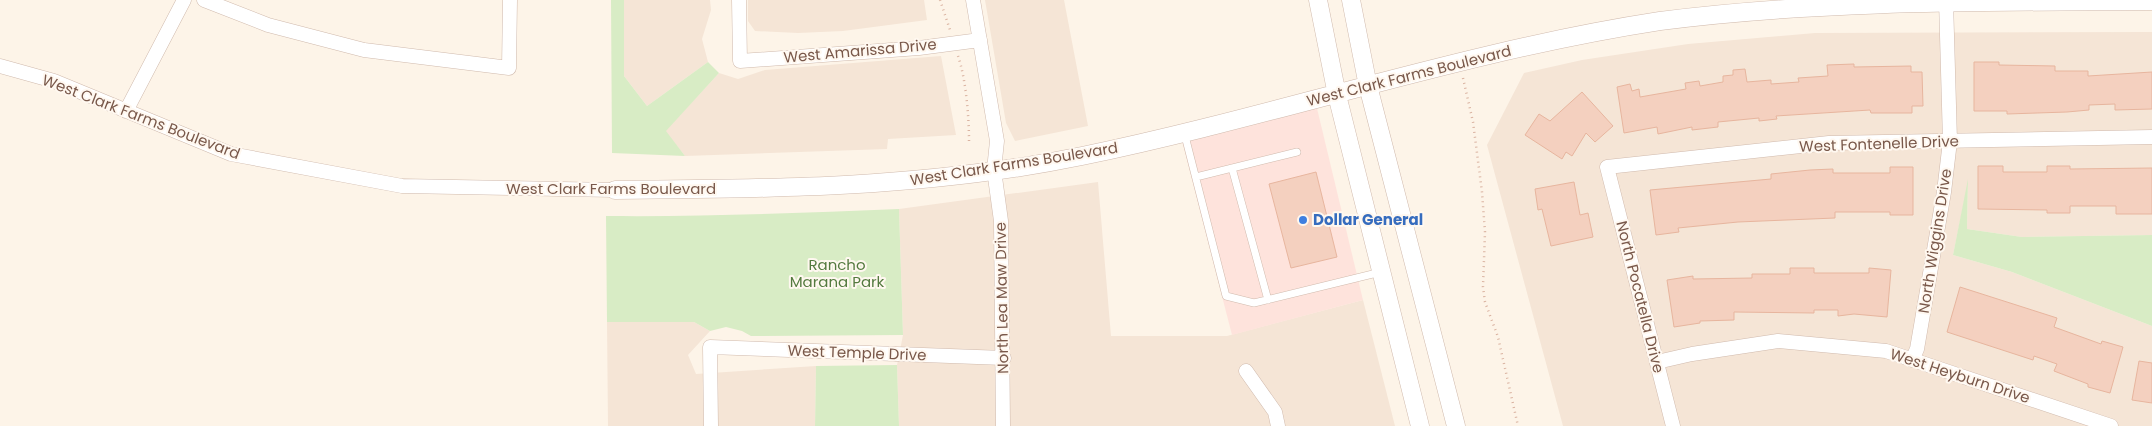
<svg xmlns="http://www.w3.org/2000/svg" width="2152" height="426" font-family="Poppins,sans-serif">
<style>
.residential{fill:#f5e5d6}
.commercial{fill:#fee3dc}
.green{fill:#d8ecc5}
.building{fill:#f4d0bf;stroke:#e7b59e}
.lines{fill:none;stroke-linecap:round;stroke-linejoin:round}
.service-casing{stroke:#d0baad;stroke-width:8}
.minor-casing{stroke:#d0baad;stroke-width:15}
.tertiary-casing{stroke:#d0baad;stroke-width:19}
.path{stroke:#dab3a1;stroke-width:2.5;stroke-dasharray:1 4;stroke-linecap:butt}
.service{stroke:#fff;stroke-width:7}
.minor{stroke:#fff;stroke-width:14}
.tertiary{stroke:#fff;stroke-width:18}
.shop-dot{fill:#3f7fe0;stroke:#fff8f0;stroke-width:2}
.labels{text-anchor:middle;stroke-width:4;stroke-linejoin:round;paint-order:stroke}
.street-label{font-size:15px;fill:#79584a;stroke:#fff8f0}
.shop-label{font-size:15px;font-weight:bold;fill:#366cbe;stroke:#fff8f0;text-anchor:start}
.park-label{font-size:15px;fill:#547a3f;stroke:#fff8f0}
</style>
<rect width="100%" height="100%" fill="#fdf4e8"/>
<path class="residential" d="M624,0H710L711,10L702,39L708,62L647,106L624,76Z
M748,0H924L927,20L843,31L798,33L755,31L748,21Z
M985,0H1064L1088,126L1015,141L1006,123Z
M2152,32V235L2022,237L1967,229L1968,183L1953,255L2012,272L2152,326V426H1563L1487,145L1524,73L1582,60L1688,44L1815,33Z
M941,56L956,135L888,139L887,149L685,156L665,131L719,73L738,79L765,70Z
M1098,182L1111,336H1227L1363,300L1395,426H899L897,365L903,335L899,209Z
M607,322H694L710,331L688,355L696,374L816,366L815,426H608Z"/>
<path class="commercial" d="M1315,100L1363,300L1232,335L1180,133Z"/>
<path class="green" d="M611,0H624V76L647,106L708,62L719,73L666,131L685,156L612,153Z
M1968,179L1967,229L2022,237L2152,235V326L2012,272L1953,255Z
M899,209L903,335L751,336L742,331L726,327L710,331L694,322H607L606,216C704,217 801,213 899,209Z
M897,365L899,426H815L816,366Z"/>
<path class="building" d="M1974,62H1999V65L2055,66V71H2088V76L2152,72V109L2115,110V104L2089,105V110L2067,112L2007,114V111H1974Z
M1854,64V67L1911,66V72H1922L1923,106H1912V113H1871L1870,110L1776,116L1777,119L1759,121V118L1718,122V127L1692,130V127L1658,134L1657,127L1624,133L1617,87L1630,84L1632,91L1639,89L1640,97L1686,89L1685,83L1699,81L1700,86L1723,82V76L1733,75V70L1745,69L1747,82L1771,80V84L1799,82L1798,78L1828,76L1827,65Z
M1582,92L1613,126L1595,142L1586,133L1572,156L1566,152L1562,159L1525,135L1539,114L1550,121Z
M1978,166H2003V172H2047V166H2070V169L2152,168V214H2116V206H2070V213H2047V210L1978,209Z
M1890,167H1913V215H1890V212H1835V218L1738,222L1678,228L1679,232L1656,235L1650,190L1771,179V174L1810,170L1833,169V173H1890Z
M1316,172L1337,257L1291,268L1269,184Z
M1574,182L1580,215L1588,213L1593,237L1551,246L1542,209L1538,210L1535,189Z
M1790,268H1814V273H1869V268L1891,270L1887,317L1854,314L1838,316V310H1814V313L1734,312V320L1700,321V323L1674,327L1667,280L1693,276V279L1752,278V274H1790Z
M1960,287L2057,318L2054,327L2101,344L2102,341L2123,347L2110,393L2088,387V384L2054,371L2057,364L2034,356L2033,360L1947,332Z
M2139,361L2152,363V403L2132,400Z"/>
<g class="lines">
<defs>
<path id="service" d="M1184,132L1226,296L1254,303L1381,272
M1232,168L1268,300
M1196,177L1297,152"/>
<path id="minor" d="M204,0L268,25L364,50L509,68L510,0
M739,0L740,61L919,48L980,40
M973,0L997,141L994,170L1001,221L1003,426
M0,66L54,81L231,154L402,186L615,190
M126,111L184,0
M1912,360L1917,349L1944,192L1950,141L1946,0
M1657,362L1692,354L1778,341L1886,351L2111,426
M1246,371L1275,412L1278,426
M711,426L710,347L1004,358
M1673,426L1607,167L1829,143L2152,137"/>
<path id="tertiary" d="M1318,0L1337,95L1420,426
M1351,0L1368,86L1456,426
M615,190C771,189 927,188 1082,156C1276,116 1464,51 1660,21C1823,0 1988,2 2152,1"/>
</defs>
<use href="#service" class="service-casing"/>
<use href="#minor" class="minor-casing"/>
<use href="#tertiary" class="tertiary-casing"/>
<path class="path" d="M940,0L950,30
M958,56C966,79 969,117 969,141
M1463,78L1473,122L1482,192L1485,232L1483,287L1485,302L1498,337L1518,426"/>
<use href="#service" class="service"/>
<use href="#minor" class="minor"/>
<use href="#tertiary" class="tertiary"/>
</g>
<circle class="shop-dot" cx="1303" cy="220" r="5"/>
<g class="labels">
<g class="street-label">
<text transform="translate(860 51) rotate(-5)" y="5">West Amarissa Drive</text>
<text transform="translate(1409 76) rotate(-14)" y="5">West Clark Farms Boulevard</text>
<text transform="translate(141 117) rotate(21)" y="5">West Clark Farms Boulevard</text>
<text transform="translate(1879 144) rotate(-2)" y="5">West Fontenelle Drive</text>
<text transform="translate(1014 164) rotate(-9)" y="5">West Clark Farms Boulevard</text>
<text x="611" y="194">West Clark Farms Boulevard</text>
<text transform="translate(1935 241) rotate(-81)" y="5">North Wiggins Drive</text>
<text transform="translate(1640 297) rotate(76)" y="5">North Pocatella Drive</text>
<text transform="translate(1002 298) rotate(-91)" y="5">North Lea Maw Drive</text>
<text transform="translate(857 353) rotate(2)" y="5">West Temple Drive</text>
<text transform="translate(1960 376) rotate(18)" y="5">West Heyburn Drive</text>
</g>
<g class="shop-label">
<text x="1313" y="225">Dollar General</text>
</g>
<g class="park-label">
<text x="837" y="270">Rancho<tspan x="837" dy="17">Marana Park</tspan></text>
</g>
</g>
</svg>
